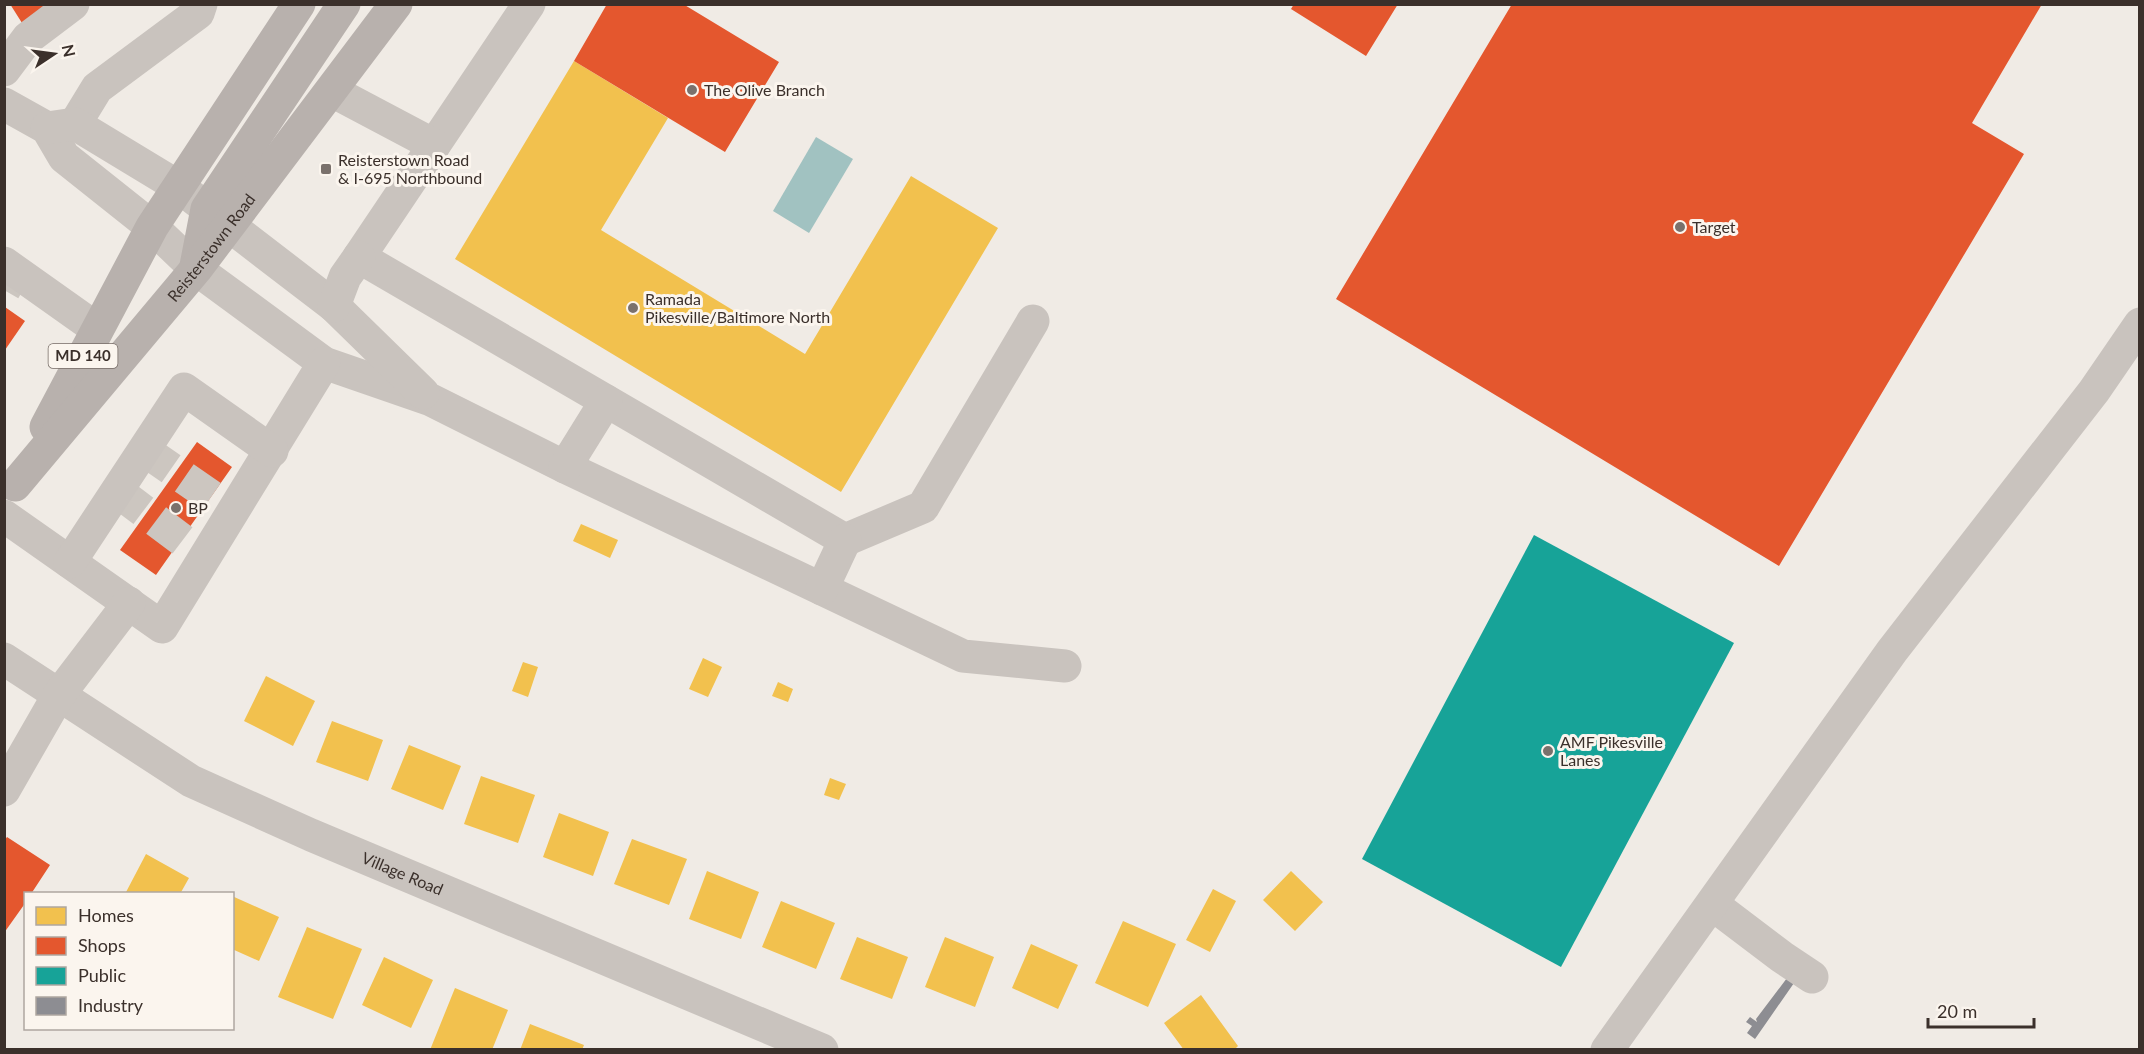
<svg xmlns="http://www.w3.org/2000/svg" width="2144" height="1054" font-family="Lato,sans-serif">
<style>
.water{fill:#a1c2c1}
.homes{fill:#f2c14e}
.shops{fill:#e4572e}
.public{fill:#17a398}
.industry{fill:#8d8d92}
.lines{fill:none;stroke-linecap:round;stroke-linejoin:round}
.minor-tunnel{stroke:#ccc6c0;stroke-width:33;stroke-dasharray:33 16;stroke-linecap:butt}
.minor{stroke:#c9c3be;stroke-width:33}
.major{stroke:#b8b1ad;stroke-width:33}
.poi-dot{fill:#7a716c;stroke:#fbf5ee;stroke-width:2}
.labels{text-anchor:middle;stroke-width:6;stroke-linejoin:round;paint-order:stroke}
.shield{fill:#fbf5ee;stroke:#756b66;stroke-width:1.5}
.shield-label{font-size:15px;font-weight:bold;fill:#3b302b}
.poi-label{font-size:16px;fill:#3b302b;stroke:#fbf5ee;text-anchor:start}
.street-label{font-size:16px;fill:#3b302b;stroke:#fbf5ee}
</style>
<rect width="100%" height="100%" fill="#f0ebe5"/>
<path class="water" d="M816,137L853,159L809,233L773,211Z"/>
<path class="homes" d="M574,61L668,118L601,230L805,354L911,176L998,228L841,492L455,259Z
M581,524L618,540L610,558L573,541Z
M703,658L722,667L708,697L689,689Z
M523,662L538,667L528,697L512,691Z
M266,676L315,701L293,746L244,721Z
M778,682L793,689L788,702L772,696Z
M332,721L383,740L368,781L316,762Z
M409,745L461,766L443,810L391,789Z
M481,776L535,795L518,843L464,824Z
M830,778L846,784L839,800L824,795Z
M559,813L609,832L593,876L543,857Z
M632,839L687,859L669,905L614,884Z
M146,854L189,878L180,894H125Z
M707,871L759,892L741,939L689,919Z
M1291,871L1323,902L1295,931L1263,900Z
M1213,889L1236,901L1210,952L1186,940Z
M232,896L279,917L259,961L232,949Z
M781,901L835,923L816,969L762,947Z
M1123,921L1176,944L1148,1007L1095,983Z
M307,927L362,949L333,1019L278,997Z
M857,937L908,957L892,999L840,979Z
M945,937L994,957L975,1007L925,987Z
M1031,944L1078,965L1058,1009L1012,988Z
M384,957L433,980L411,1028L362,1005Z
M455,988L508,1010L492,1050H430Z
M1201,995L1238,1046L1234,1050H1184L1164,1023Z
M530,1024L584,1045L582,1050H520Z"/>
<path class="shops" d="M10,4H49L22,23Z
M607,4H683L779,62L725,152L574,61Z
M1294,4H1398L1366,56L1291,9Z
M1512,4H2042L1972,123L2024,154L1779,566L1336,299Z
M5,307L25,321L5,350Z
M197,442L232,467L156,575L120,550Z
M7,837L50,865L31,894H26V902L4,933V841Z"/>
<path class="public" d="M1534,535L1734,643L1561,967L1362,859Z"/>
<path class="industry" d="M1787,978L1794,983L1755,1039L1747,1033L1752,1026L1746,1022L1750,1017L1757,1022L1756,1019Z"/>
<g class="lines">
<path class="minor-tunnel" d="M4,290L15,271
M144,450L235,513
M117,491L206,558"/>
<g class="minor">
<path d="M529,4L359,257L845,540L923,507L1033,321"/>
<path d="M4,70L28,38L73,4"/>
<path d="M332,91L434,145"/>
<path d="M4,104L47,128L64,157L152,227L196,269L324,363L431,400L565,467L963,656L1065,666"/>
<path d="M75,124L97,88L198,13L201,4"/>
<path d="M47,128L75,124L179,187L334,306L423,393"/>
<path d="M4,263L97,329"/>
<path d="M334,306L345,277L359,257"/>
<path d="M565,467L606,401"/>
<path d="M4,516L162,627L324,363"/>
<path d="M70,562L184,389L272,451"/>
<path d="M822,589L845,540"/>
<path id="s1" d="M4,659L191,781L311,835L822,1050"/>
<path d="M4,790L58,696L129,603"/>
<path d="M1712,904L1782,957L1812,977"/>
<path d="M1607,1050L1892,651L2094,391L2140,324"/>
</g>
<g class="major">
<path d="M196,266L207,209L344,4"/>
<path d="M46,427L152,227L299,4"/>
<path id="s2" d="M15,485L196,269L396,4"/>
</g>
</g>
<g class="poi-dot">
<circle cx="692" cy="90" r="6"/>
<rect x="320" y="163" width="12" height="12" rx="3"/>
<circle cx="1680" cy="227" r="6"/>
<circle cx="633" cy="308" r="6"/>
<circle cx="176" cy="508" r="6"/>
<circle cx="1548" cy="751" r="6"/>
</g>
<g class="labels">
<rect class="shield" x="48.5" y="344" width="69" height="24" rx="4.5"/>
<g class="shield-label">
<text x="83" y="361">MD 140</text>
</g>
<g class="poi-label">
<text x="704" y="96">The Olive Branch</text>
<text x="338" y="166">Reisterstown Road<tspan x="338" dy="18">&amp; I-695 Northbound</tspan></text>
<text x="1692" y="233">Target</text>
<text x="645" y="305">Ramada<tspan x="645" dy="18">Pikesville/Baltimore North</tspan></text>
<text x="188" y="514">BP</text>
<text x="1560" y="748">AMF Pikesville<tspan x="1560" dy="18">Lanes</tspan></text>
</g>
<g class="street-label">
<text dy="6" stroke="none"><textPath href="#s2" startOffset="308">Reisterstown Road</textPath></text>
<text dy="6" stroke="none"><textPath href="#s1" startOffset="454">Village Road</textPath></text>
</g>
</g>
<rect width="2144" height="1054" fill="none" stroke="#3b302b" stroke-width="12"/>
<rect x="24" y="892" width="210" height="138" fill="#fbf5ee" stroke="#aea6a0" stroke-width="1.5"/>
<rect x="36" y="907" width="30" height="18" fill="#f2c14e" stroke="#aea6a0" stroke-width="1.5"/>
<text x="78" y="922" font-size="18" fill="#3b302b">Homes</text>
<rect x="36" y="937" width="30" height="18" fill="#e4572e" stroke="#aea6a0" stroke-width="1.5"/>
<text x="78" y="952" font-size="18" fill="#3b302b">Shops</text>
<rect x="36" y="967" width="30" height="18" fill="#17a398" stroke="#aea6a0" stroke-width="1.5"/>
<text x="78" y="982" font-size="18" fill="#3b302b">Public</text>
<rect x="36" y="997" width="30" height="18" fill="#8d8d92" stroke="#aea6a0" stroke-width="1.5"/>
<text x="78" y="1012" font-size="18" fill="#3b302b">Industry</text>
<g transform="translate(54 54) rotate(77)" stroke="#fbf5ee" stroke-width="4.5" paint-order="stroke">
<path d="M0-4.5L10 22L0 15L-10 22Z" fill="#3b302b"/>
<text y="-9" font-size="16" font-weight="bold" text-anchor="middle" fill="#3b302b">N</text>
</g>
<path d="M1928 1018v9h106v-9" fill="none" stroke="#3b302b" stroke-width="3"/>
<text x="1937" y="1018" font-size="18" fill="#3b302b" stroke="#fbf5ee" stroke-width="4.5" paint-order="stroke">20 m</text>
</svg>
